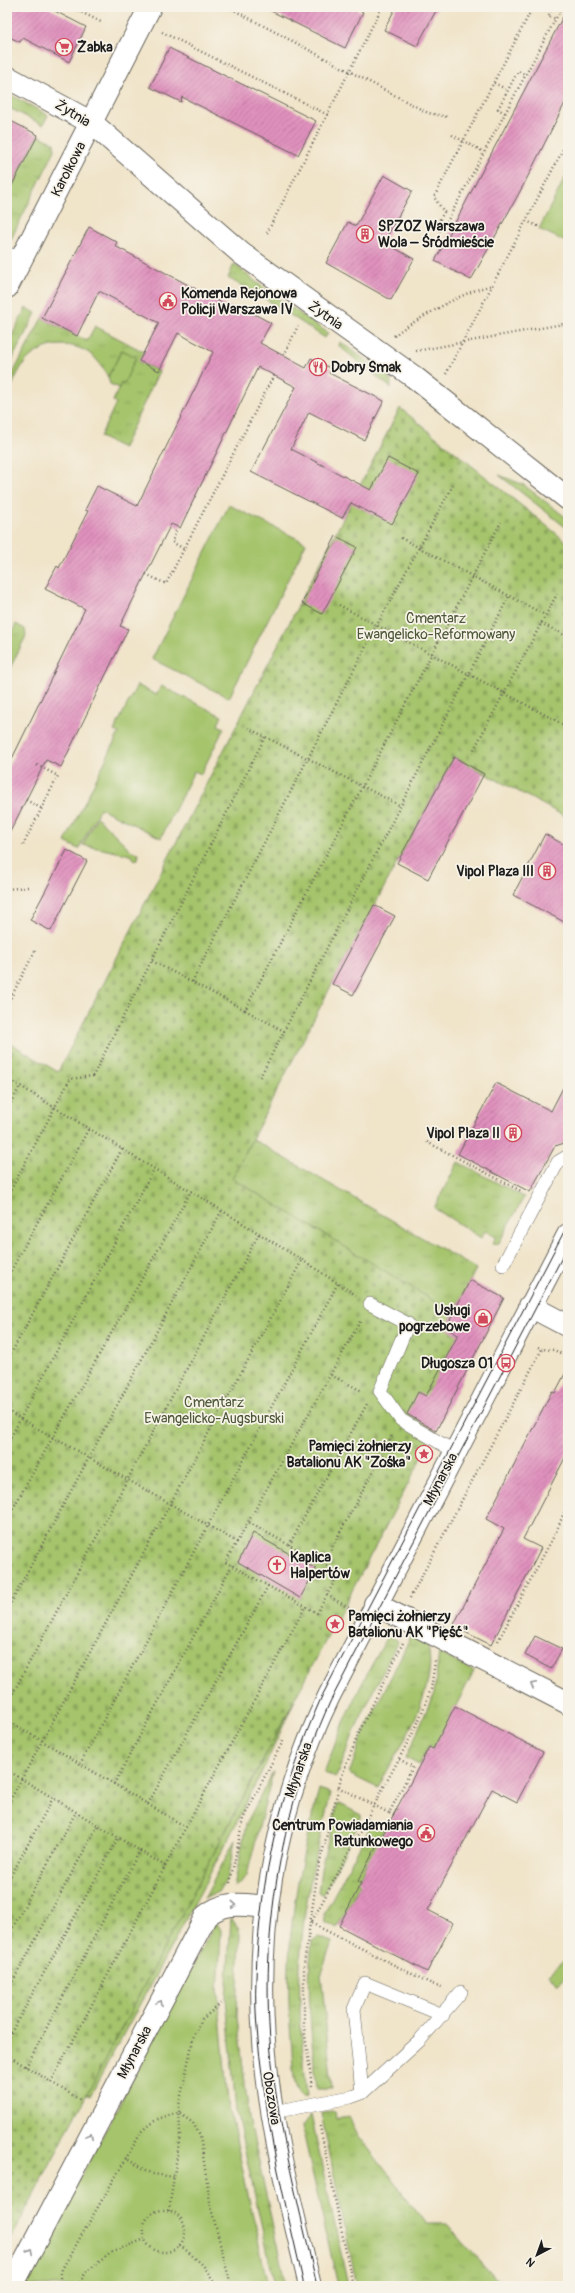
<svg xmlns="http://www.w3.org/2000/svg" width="575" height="2293" font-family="Pangolin,sans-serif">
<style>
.grass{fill:url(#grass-tufts);stroke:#607044}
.cemetery{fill:url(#cemetery-stones);stroke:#607044}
.park{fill:#a5c46c;stroke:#607044}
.building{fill:url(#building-hatch)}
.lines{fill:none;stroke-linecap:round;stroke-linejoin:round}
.service-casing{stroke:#666259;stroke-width:14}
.minor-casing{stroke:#666259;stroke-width:24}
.tertiary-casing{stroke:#666259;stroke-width:24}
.path{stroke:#666259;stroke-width:2.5;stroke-dasharray:1 3;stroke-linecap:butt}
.service{stroke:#fff;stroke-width:13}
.minor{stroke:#fff;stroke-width:22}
.tertiary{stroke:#fff;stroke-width:22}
.tram{stroke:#1c1c1c;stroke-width:1}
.oneway{stroke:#999}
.labels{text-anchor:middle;stroke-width:3.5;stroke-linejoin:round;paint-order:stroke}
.poi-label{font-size:14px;font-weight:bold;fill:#1c1c1c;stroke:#f7f3e8;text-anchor:start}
.street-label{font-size:14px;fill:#1c1c1c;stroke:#f7f3e8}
.park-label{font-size:14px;fill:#4c5738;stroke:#f7f3e8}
</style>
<defs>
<pattern id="grass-tufts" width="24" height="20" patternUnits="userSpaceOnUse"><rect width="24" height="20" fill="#a5c46c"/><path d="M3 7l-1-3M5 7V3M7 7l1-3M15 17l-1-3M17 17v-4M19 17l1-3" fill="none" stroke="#8da85d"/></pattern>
<pattern id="cemetery-stones" width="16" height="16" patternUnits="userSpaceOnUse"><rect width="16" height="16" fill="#a5c46c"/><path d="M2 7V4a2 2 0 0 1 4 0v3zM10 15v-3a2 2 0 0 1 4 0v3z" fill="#8da85d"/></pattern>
<pattern id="building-hatch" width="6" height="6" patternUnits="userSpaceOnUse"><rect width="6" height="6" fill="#e091bd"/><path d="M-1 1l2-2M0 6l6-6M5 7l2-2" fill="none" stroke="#b57699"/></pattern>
</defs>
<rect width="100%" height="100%" fill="#f7f3e8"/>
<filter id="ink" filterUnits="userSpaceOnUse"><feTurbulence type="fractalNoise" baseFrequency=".025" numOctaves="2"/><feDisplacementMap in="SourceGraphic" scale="8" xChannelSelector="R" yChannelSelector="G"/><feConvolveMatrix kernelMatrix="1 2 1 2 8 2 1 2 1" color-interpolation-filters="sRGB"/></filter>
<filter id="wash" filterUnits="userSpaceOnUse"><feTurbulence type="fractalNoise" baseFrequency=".012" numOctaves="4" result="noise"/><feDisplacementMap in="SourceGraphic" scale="16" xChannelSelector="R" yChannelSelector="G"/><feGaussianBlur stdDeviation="0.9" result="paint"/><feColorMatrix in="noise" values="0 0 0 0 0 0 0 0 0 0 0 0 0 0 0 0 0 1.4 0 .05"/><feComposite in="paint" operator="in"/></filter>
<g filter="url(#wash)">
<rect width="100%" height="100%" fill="#f0e4c9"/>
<path class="grass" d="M7,93L48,115L43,125L7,107Z
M38,135L54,143L55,150L11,239L7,238V195Z
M234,264L266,290L328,333L325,338L269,301L228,278Z
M26,308L36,313L7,369V345Z
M42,318L87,341L95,326L144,352L139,362L159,371L123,448L100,437L116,403L113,401L121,383L123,384L136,358L122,350L108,377C105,371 101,364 96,359C77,339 43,341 25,362C17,372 12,386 7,398V385Z
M340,342L387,375L391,382V388L339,346Z
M499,475L524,485L568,519V529Z
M16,624L25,629L26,636L7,674V643Z
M252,1139L476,1269L453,1314L232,1178Z
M458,1162L524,1197L499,1243L492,1244L496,1237L485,1231L481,1238L434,1208Z
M389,1635L398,1641L357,1725L336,1777L324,1773C342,1724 362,1679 389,1635Z
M411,1636L428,1646C439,1691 398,1749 378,1788L349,1774L365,1730Z
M439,1653L474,1671L434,1748L429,1745L419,1765L406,1758L434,1693Z
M295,1700C235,1836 160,1965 90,2096L86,2094Z
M273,1772L247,1875L243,1881L234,1887L246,1824Z
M319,1789L331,1793C317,1849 302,1908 300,1966C298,2010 303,2052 307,2096L302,2097C292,2084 293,2067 292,2051C288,2009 287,1965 292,1923C297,1878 308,1834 319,1789Z
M340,1804L361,1815V1819L323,1895L318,1892L321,1869L337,1805Z
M376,1822L385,1827L357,1882L360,1884L337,1928L325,1921L324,1914L370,1827Z
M235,1840L228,1876L218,1892L204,1899Z
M231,1918L238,1927L240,1934L237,2017L249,2117L286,2286H275L236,2111L226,1998Z
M318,1937L332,1942L321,1973L332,2088H317C311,2038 306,1991 312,1941Z
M335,2112L336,2119L349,2117L358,2135L427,2224H447L502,2286H357L321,2113Z
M311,2115L348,2286H338L302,2127Z"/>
<path class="cemetery" d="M400,408L568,543V818L454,757L332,984L232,1178L465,1320L436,1431L7,2246V1041L58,1072Z"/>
<path class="park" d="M568,172V243L539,229Z
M122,350L136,357L124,384L121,383L119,388L110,384L108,377Z
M229,505L306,543L229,698L152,659Z
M137,685L156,695L161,686L222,716L218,725L224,728L201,774L194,771L161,838L100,808L79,849L65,842L119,733L114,731Z
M97,817L133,852L139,853L138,859L135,860L131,855L83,845Z
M216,1922L221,1930L218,1993L228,2102L268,2286H23Z
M568,1957V1975L557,1984L549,1974Z"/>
<g id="blocks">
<path class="building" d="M7,7H47L86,27L69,62L23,38L20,42L7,36Z
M263,7H352L363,12L345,48Z
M396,7H438L417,46L384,30Z
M568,7V97L523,186L471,280L435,261Z
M169,48L316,121L298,155L182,97L181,102L150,87Z
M7,119L38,135L7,195Z
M384,175L412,191L384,242L414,259L391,300L326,263L348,222L356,226Z
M89,227L117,242L115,246L241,313L243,308L271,323L260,343L306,368L311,358L332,369L329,373L384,401L364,440L309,412L291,449L371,490L388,458L419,474L392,524L351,503L342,518L251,472L296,387L258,367L180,528L171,524L120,626L128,629L61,767L46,760L7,838V769L85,609L45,589L57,566L59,568L88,511L85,510L97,486L137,506L213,352L178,333L159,371L139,361L159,323L99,291L77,336L42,318Z
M336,536L357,547L322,614L302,603Z
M454,757L484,774L428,879L397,863Z
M545,834L568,847V924L513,895Z
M67,850L87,861L51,931L30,920Z
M374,905L395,916L353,995L332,984Z
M568,1078V1142L555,1146L530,1192L458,1154L496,1083L551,1111Z
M470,1280L504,1298L436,1431L407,1414L418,1392L426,1396L458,1335L446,1328Z
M568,1368V1452L523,1539L541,1548L491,1645L453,1626L504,1529L486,1519L552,1391L555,1393Z
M253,1533L316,1569L300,1598L238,1562Z
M535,1636L562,1649L551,1669L525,1655Z
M455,1706L543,1752L517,1802L492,1789L428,1910L453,1923L427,1972L339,1926L361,1883L358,1881L387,1827L429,1747L433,1749Z"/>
</g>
</g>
<g filter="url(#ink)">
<use href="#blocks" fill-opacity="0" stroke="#666259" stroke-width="1"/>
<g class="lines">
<defs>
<path id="service" d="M7,253L21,260
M503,1265L558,1162L568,1156
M370,1304L408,1324L380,1391L401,1420L454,1451
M362,2093L354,2009L365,1983L443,2015
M273,2112L351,2097L362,2093L420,2040L461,1992"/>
<path id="minor" d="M7,77L92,123L242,254L414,377L568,499
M7,287L150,7
M530,1306L568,1326
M375,1604L568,1703
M12,2286L206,1916C225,1900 244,1905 267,1907"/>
<path id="tertiary" d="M310,2286C294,2216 275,2146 267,2074C252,1942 271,1816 329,1696L568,1235"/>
</defs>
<use href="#service" class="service-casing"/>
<use href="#minor" class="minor-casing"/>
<use href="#tertiary" class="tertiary-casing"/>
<path class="path" d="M71,7L103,23
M228,7L428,113L448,117
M533,7L434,197L444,212L435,228L442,231L562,7
M553,7L548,16L556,19
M162,32L328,115
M494,83L508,90
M505,113L498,109L518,71L526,75
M452,135L484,152
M561,154L568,158
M526,221L540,227
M267,233L382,7
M394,336C405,326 415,322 428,314C449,302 468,291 493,285
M416,351L568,323
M284,355L298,326
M446,374L568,140
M453,485L377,625L192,982L245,1010L501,522
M176,531L172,542L184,549L274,375
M401,538L545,615
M146,574L166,584L184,549
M339,605L568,727
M541,623L568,637
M248,728L399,805
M472,753L557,594
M26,800L41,808
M23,845L58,776L35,764
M7,889L28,887
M152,961L192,982
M7,1005L35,951
M245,1010L284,1031L509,596
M260,1077L284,1031
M7,1078L302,1260L7,1806
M7,1110L20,1086
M427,1142L523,1192
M7,1197L70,1079L93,1076L265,737
M302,1260L356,1295
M7,1278L89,1128
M538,1347L542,1349
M7,1361L122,1149
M331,1375L362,1391
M7,1411L237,1542L361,1320
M7,1444L154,1169
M7,1519L191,1191
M237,1542L225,1562L317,1613L339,1573L248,1522
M289,1545L367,1404
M323,1564L392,1436
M327,1595L349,1608
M410,1598L542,1349L554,1350L568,1357
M7,1610L222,1210
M498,1641L556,1532L568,1503
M435,1661L431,1689L417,1725L311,1923L432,1984L442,1987
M565,1677L568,1666
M7,1704L259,1234
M7,1720L186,1827L305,1607
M80,1764L338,1283
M7,1770L165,1866
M114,1784L232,1565
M338,1787L389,1813
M148,1804L268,1586
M394,1815L389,1813L413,1767L399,1759
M7,1883L53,1798
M230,1883L243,1819L283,1741
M7,1938L76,1812
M7,1992L98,1825
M7,2040L118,1838
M7,2055L82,2101
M26,2067L140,1850
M51,2082L186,1827
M312,2086L304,2027V1964L318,1870L341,1778L360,1730L403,1643
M319,2122L353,2286
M125,2158L153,2174L174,2177
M143 2231a21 21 0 1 1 42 0a21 21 0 1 1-42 0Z
M169,2211L180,2135L179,2105L194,2035L202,2019L222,2003
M180,2245L203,2265L217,2286
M60,2286V2278L62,2269L142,2131C153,2120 164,2115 179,2113L193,2123L200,2136L211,2208L231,2286
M78,2286L86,2272L112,2252L145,2239"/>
<use href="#service" class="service"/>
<use href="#minor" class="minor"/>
<use href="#tertiary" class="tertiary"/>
<path class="tram" d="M304,2286C291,2225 274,2163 266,2102C260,2061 254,2019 256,1978C259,1879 282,1785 322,1696L568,1224
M317,2286C303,2224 287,2162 277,2100C255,1964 274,1827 330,1702L568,1246"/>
</g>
<defs><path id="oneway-chevron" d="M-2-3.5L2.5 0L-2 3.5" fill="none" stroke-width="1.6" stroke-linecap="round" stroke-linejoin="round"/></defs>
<g class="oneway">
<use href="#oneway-chevron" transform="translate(533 1685) rotate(-153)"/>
<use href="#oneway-chevron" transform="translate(234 1905) rotate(4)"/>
<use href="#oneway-chevron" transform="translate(160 2003) rotate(-62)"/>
<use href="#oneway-chevron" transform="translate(90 2136) rotate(-62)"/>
<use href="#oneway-chevron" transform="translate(30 2251) rotate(-63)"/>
</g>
</g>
<defs>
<symbol id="supermarket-ring" viewBox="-11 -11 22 22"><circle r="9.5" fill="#f7f3e8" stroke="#d1495b" stroke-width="1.5"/><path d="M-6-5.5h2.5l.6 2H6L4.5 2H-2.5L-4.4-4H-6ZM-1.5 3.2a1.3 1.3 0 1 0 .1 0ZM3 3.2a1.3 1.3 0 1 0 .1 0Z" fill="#d1495b"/></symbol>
<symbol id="building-ring" viewBox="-11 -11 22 22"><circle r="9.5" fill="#f7f3e8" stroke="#d1495b" stroke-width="1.5"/><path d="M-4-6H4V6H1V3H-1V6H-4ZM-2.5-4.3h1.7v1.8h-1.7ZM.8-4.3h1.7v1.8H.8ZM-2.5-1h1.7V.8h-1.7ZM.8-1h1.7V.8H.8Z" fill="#d1495b"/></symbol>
<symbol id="civic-ring" viewBox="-11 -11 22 22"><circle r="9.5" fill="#f7f3e8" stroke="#d1495b" stroke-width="1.5"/><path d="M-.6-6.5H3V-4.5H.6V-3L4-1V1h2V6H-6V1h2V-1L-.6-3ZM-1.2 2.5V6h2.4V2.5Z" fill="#d1495b"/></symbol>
<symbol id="restaurant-ring" viewBox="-11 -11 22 22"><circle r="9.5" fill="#f7f3e8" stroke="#d1495b" stroke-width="1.5"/><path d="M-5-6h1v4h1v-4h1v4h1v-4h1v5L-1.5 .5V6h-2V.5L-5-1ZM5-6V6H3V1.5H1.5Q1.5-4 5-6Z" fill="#d1495b"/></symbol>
<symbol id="shop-ring" viewBox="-11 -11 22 22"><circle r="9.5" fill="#f7f3e8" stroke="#d1495b" stroke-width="1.5"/><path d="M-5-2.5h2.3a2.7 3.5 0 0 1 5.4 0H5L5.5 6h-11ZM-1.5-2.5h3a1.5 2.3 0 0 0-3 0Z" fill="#d1495b"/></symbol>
<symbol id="bus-ring" viewBox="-11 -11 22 22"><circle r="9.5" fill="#f7f3e8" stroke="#d1495b" stroke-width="1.5"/><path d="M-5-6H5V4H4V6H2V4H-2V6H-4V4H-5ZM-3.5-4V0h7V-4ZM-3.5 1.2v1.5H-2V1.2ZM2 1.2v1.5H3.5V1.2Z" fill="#d1495b"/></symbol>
<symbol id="sight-ring" viewBox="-11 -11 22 22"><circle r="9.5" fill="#f7f3e8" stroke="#d1495b" stroke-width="1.5"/><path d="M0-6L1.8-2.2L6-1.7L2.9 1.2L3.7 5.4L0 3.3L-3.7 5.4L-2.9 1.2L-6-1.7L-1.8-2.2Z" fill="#d1495b"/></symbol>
<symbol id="church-ring" viewBox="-11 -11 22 22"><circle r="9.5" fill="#f7f3e8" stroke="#d1495b" stroke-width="1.5"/><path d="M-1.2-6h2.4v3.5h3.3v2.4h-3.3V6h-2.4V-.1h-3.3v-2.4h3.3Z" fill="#d1495b"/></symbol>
</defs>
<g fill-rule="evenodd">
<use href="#supermarket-ring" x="54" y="37" width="20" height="20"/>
<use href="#building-ring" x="355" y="224" width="20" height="20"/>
<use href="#civic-ring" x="158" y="291" width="20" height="20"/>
<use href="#restaurant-ring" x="308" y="357" width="20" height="20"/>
<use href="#building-ring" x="537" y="861" width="20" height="20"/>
<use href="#building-ring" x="503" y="1123" width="20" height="20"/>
<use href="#shop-ring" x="473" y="1308" width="20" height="20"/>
<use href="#bus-ring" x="496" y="1353" width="20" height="20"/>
<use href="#sight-ring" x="414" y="1444" width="20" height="20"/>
<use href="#church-ring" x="267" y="1555" width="20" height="20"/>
<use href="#sight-ring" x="325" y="1614" width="20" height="20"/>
<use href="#civic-ring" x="416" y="1823" width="20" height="20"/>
</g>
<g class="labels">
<g class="poi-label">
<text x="77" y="52">Żabka</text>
<text x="378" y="231">SPZOZ Warszawa<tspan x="378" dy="16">Wola – Śródmieście</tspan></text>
<text x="181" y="298">Komenda Rejonowa<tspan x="181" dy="16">Policji Warszawa IV</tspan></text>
<text x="331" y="372">Dobry Smak</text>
<text x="534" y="876" text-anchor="end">Vipol Plaza III</text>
<text x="500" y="1138" text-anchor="end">Vipol Plaza II</text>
<text x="470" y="1315" text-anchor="end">Usługi<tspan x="470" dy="16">pogrzebowe</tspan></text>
<text x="493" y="1368" text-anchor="end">Długosza 01</text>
<text x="411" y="1451" text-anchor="end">Pamięci żołnierzy<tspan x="411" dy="16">Batalionu AK "Zośka"</tspan></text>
<text x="290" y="1562">Kaplica<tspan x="290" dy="16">Halpertów</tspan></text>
<text x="348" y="1621">Pamięci żołnierzy<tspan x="348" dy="16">Batalionu AK "Pięść"</tspan></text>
<text x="413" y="1830" text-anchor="end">Centrum Powiadamiania<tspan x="413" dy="16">Ratunkowego</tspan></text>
</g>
<g class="street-label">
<text transform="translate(73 113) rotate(31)" y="5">Żytnia</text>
<text transform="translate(68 169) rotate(-63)" y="5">Karolkowa</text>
<text transform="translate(326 315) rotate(35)" y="5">Żytnia</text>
<text transform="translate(440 1479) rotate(-62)" y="5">Młynarska</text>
<text transform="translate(298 1770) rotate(-71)" y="5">Młynarska</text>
<text transform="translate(134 2052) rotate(-62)" y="5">Młynarska</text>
<text transform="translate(272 2098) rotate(81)" y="5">Obozowa</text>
</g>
<g class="park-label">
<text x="436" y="623">Cmentarz<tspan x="436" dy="16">Ewangelicko-Reformowany</tspan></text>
<text x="214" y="1407">Cmentarz<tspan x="214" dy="16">Ewangelicko-Augsburski</tspan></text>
</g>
</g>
<rect width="575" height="2293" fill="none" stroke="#f7f3e8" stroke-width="24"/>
<g transform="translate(537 2255) rotate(221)" stroke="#f7f3e8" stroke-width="3" paint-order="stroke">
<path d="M0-3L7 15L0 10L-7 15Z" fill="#1c1c1c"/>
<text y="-6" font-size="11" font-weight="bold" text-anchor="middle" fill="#1c1c1c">N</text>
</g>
</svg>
